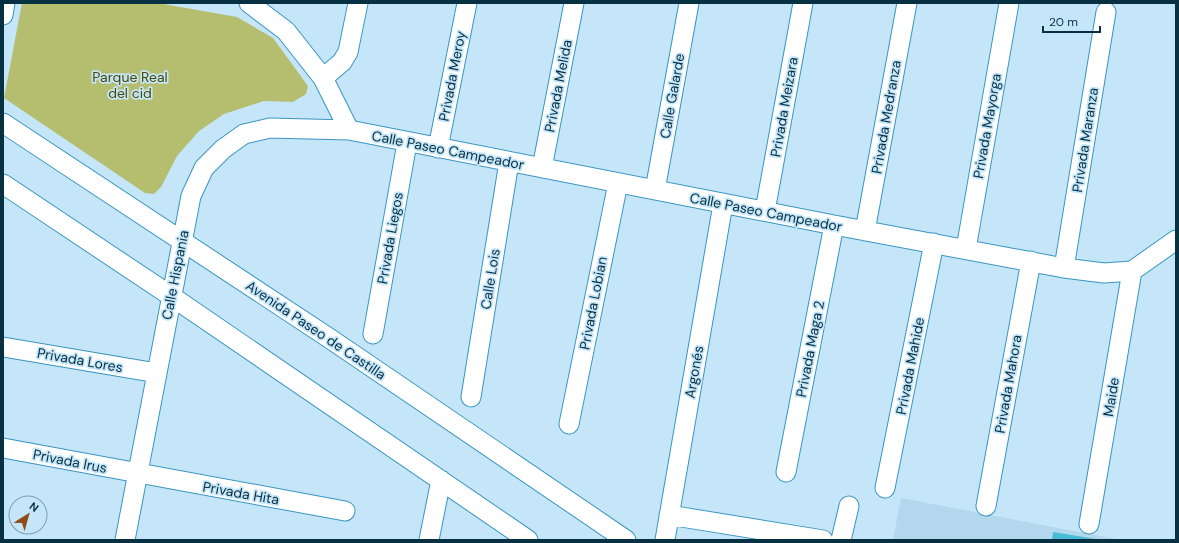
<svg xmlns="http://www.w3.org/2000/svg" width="1179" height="543" font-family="'DM Sans',sans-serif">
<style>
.built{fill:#b3d7ec}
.green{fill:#b5bd6f}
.building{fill:#46bdd5}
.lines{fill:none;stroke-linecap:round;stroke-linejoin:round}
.street-casing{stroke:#3895c2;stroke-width:21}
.street{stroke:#fff;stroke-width:19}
.labels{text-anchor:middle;stroke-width:3.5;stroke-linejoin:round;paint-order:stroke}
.street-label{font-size:14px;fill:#083043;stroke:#c5e6f9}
.park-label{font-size:14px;fill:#464a00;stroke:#c5e6f9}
</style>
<rect width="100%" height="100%" fill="#c5e6f9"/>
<path class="built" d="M901,498L1121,540H893Z"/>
<path class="green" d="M22,3H158L237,17L273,38L308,86L306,94L293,102L264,101L224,114L199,131L177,156L161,187L154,194L145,193L4,98Z"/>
<path class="building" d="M1053,532L1096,539V540H1052Z"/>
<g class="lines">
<defs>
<path id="street" d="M249,3L286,31L323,78L349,130
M3,15L5,3
M323,78L342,62L348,52L358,3
M3,123L329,338L626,540
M438,148L467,3
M542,168L574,3
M3,184L171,296L528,540
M655,190L689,3
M765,211L803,3
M865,231L907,3
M966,249L1009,3
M1064,268L1106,12
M373,334L407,143
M3,347L157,373
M471,397L509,162
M569,424L618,183
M3,448L345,511
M786,472L834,225
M885,488L934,243
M986,506L1031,261
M669,515L823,540
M1089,524L1132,271
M125,540L191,196L204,168L223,149L244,134L270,128L349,130L834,225L1064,268L1104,273L1132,271L1176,240
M429,540L441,480
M665,540L723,204
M841,540L849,506"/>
</defs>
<use href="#street" class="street-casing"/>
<use href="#street" class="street"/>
</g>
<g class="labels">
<g class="street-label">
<text transform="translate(452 76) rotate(-79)" y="5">Privada Meroy</text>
<text transform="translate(558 86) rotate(-79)" y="5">Privada Melida</text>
<text transform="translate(672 96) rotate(-80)" y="5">Calle Galarde</text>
<text transform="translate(784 107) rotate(-80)" y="5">Privada Meizara</text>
<text transform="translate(886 117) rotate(-80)" y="5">Privada Medranza</text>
<text transform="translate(987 126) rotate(-80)" y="5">Privada Mayorga</text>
<text transform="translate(1085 140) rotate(-81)" y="5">Privada Maranza</text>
<text transform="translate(448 150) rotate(11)" y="5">Calle Paseo Campeador</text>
<text transform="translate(766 212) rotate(11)" y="5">Calle Paseo Campeador</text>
<text transform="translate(390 238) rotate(-80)" y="5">Privada Liegos</text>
<text transform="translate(175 275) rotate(-79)" y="5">Calle Hispania</text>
<text transform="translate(490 279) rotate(-81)" y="5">Calle Lois</text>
<text transform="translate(593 303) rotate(-79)" y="5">Privada Lobian</text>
<text transform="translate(316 330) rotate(34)" y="5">Avenida Paseo de Castilla</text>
<text transform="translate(810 349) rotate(-79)" y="5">Privada Maga 2</text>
<text transform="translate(80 360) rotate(10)" y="5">Privada Lores</text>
<text transform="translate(910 366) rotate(-79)" y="5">Privada Mahide</text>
<text transform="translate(694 372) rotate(-80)" y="5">Argonés</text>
<text transform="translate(1008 384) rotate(-80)" y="5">Privada Mahora</text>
<text transform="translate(1111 397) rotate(-81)" y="5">Maide</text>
<text transform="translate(70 461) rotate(11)" y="5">Privada Irus</text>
<text transform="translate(241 493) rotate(10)" y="5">Privada Hita</text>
</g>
<g class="park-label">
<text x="130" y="82">Parque Real<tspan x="130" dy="16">del cid</tspan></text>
</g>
</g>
<rect width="1179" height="543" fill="none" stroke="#083043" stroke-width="8"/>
<g transform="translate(28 515) rotate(37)"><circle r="19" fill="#c5e6f9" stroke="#799db0"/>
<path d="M0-3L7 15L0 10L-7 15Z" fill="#8e4c19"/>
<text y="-6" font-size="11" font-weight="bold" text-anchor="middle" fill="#083043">N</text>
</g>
<path d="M1043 26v6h57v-6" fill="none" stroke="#083043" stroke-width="2"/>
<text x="1049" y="26" font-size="12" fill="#083043" stroke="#c5e6f9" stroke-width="3" paint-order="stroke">20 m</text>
</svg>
